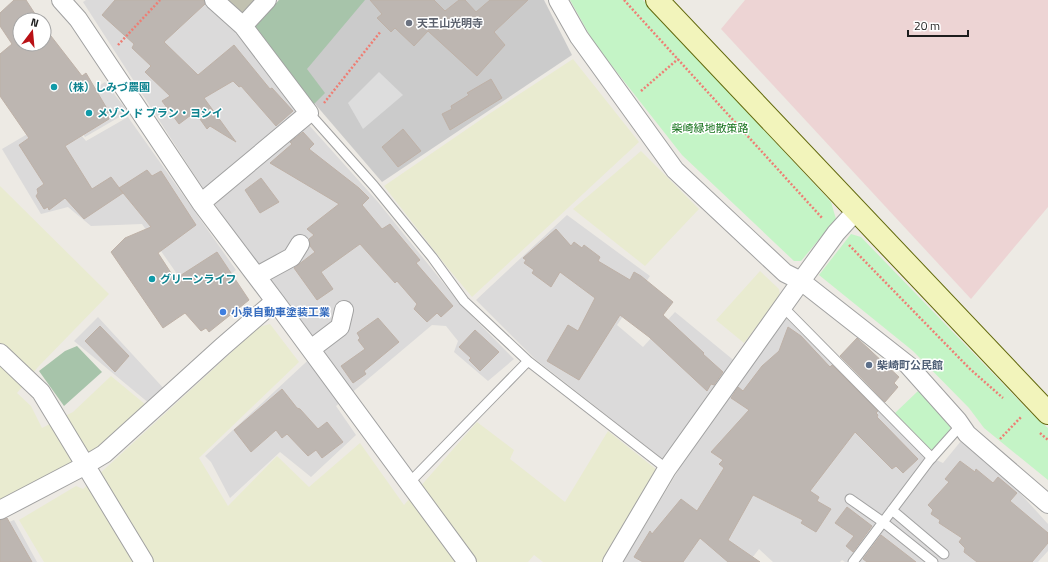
<svg xmlns="http://www.w3.org/2000/svg" width="1048" height="562" font-family="'Titillium Web','Noto Sans JP',sans-serif">
<style>
.residential{fill:#dbdada}
.commercial{fill:#edd4d4}
.religious{fill:#cbcbcb}
.construction{fill:#c1c1b0}
.farmland{fill:#e9ebd0}
.cemetery{fill:#a7c4aa}
.park{fill:#c4f4c6}
.parking{fill:#ddd}
.building{fill:#bdb6b1;stroke:#beb1a7}
.lines{fill:none;stroke-linecap:round;stroke-linejoin:round}
.lane-casing{stroke:#a1a1a1;stroke-width:11}
.street-casing{stroke:#a1a1a1;stroke-width:20}
.secondary-casing{stroke:#636a0e;stroke-width:24}
.path{stroke:#ee7e74;stroke-width:2.5;stroke-dasharray:2 2;stroke-linecap:butt}
.lane{stroke:#fff;stroke-width:9}
.street{stroke:#fff;stroke-width:18}
.secondary{stroke:#f2f4bb;stroke-width:22}
.worship-dot{fill:#6b7280;stroke:#fff;stroke-width:1.5}
.culture-dot{fill:#0f9aa8;stroke:#fff;stroke-width:1.5}
.shop-dot{fill:#3f7fe0;stroke:#fff;stroke-width:1.5}
.service-dot{fill:#5c6f8a;stroke:#fff;stroke-width:1.5}
.labels{text-anchor:middle;stroke-width:3;stroke-linejoin:round;paint-order:stroke}
.worship-label{font-size:11px;font-weight:bold;fill:#5b616d;stroke:#fff;text-anchor:start}
.culture-label{font-size:11px;font-weight:bold;fill:#0d838f;stroke:#fff;text-anchor:start}
.park-label{font-size:11px;fill:#14721a;stroke:#fff}
.shop-label{font-size:11px;font-weight:bold;fill:#366cbe;stroke:#fff;text-anchor:start}
.service-label{font-size:11px;font-weight:bold;fill:#4e5e75;stroke:#fff;text-anchor:start}
</style>
<rect width="100%" height="100%" fill="#edeae4"/>
<path class="residential" d="M86,0H204L234,26L308,124L378,202L461,305L514,359L488,381L454,352L458,341L446,326L432,325L336,406L356,435L311,477L280,452L230,498L211,462L205,456L318,351L197,179L83,2Z
M105,82L128,112L85,137L64,109Z
M63,113L86,141L128,117L236,270L196,301L142,224L91,226L68,207L41,214L2,149Z
M567,215L650,276L617,325L643,347L675,312L748,372L784,316L919,452L943,463L961,441L1010,482L1048,524V551L1038,562H845L842,560L840,562H773L759,549L749,562H623L678,471L535,359L476,300Z
M98,317L167,392L150,404L74,341Z
M14,520L37,562H0V526Z"/>
<path class="commercial" d="M745,0H1048V207L971,299L721,29Z"/>
<path class="religious" d="M279,0H544L572,55L382,182L255,34V27Z"/>
<path class="construction" d="M227,0H255L243,14Z"/>
<path class="farmland" d="M573,59L639,142L472,297L447,267L384,186L489,114Z
M641,151L699,209L645,266L573,209Z
M0,186L109,294L38,367L17,393L31,406L42,428L73,412L111,376L146,405L99,452L0,501Z
M760,271L779,289L780,296L744,343L716,320Z
M270,324L299,362L199,458L228,506L277,456L309,487L360,443L404,505L477,422L514,450L510,459L565,502L608,431L657,470L605,562H543L534,555L528,562H44L19,520L76,486L83,489L259,327Z"/>
<path class="cemetery" d="M279,0H365L307,69L325,93L314,104L255,34V27Z
M77,346L102,372L64,406L39,371L65,351Z"/>
<path class="park" d="M570,0H643L831,202L836,219L801,261H794L682,155L594,43Z
M851,234L861,237L1030,412L1048,428V480L984,428L969,408L913,351L819,275Z
M918,391L951,425L949,433L933,452L895,413Z"/>
<path class="parking" d="M379,72L403,95L363,129L348,103Z"/>
<path class="building" d="M14,0H26L39,20H20V44H44V27L82,76L86,73L109,112L107,114L109,119L65,146L92,189L111,177L123,193L84,219L65,198L49,210L48,207L44,209L36,196L38,193L37,189L44,184L19,145L29,138L0,96V54L12,44L0,26V13Z
M115,0H204L205,4L164,42L198,75L234,45L270,89L272,88L293,111L276,126L241,86L239,87L233,81L204,98L236,142L210,126L207,129L195,112L179,124L162,101L170,96L145,72L151,66L132,48L134,44L102,15Z
M370,0H434L445,11L459,0H465L476,12L490,0H528L494,32L505,45L477,76L428,31L414,46L395,28L391,32L377,18L382,14Z
M491,79L502,98L450,130L442,114L452,109L451,106L469,95L467,93Z
M403,129L421,151L398,167L382,147Z
M303,132L314,144L309,149L359,188L369,198L362,205L382,229L390,224L420,260L416,263L453,306L441,317L437,313L427,322L414,309L417,304L397,281L395,283L360,244L321,272L333,289L317,300L294,268L315,252L310,246L309,239L314,235L307,229L339,204L270,163L292,144L290,142Z
M147,170L152,176L161,171L196,225L158,253L175,279L217,252L249,300L209,332L206,328L201,331L185,313L163,328L111,252L125,238L151,227L119,188Z
M261,178L279,202L260,213L245,190Z
M556,229L571,246L574,242L582,248L584,245L600,257L598,261L630,280L634,272L641,276L673,302L663,315L704,353L703,354L723,372L714,385L711,384L707,391L649,337L620,315L579,380L547,361L568,325L578,331L595,298L560,272L551,287L532,273L534,270L524,263L526,260L523,258Z
M378,318L399,342L364,371L366,374L353,383L341,366L365,349L358,340L360,338L357,333Z
M100,326L129,356L115,372L85,341Z
M788,327L801,336L830,367L832,365L878,411L876,413L878,415L877,417L918,459L903,473L896,466L892,469L855,432L810,491L819,497L817,501L831,509L816,532L801,523L803,520L753,495L728,540L760,562H728L700,538L683,562H643L634,557L650,531L652,534L681,499L697,511L724,468L719,464L723,460L711,452L749,410L731,398L738,387L743,391L762,366L779,351Z
M475,330L499,352L480,371L469,360L471,358L459,347Z
M857,338L899,377L894,383L898,387L885,402L840,356Z
M282,389L297,408L300,409L318,429L327,422L343,442L322,458L316,450L308,456L287,434L282,438L276,430L251,452L234,430Z
M960,461L975,472L976,469L993,483L998,477L1017,493L1010,501L1048,533V543L1032,562H977L964,552L965,548L959,542L962,538L939,523L940,520L931,514L933,510L928,505L949,482L945,479Z
M847,507L872,526L853,552L846,546L854,536L835,523Z
M7,518L32,562H0V520Z
M881,535L916,562H867L863,559Z"/>
<g class="lines">
<defs>
<path id="lane" d="M309,113L374,186L432,257L464,301L528,361L667,469
M783,307L932,458
M409,483L528,361
M850,499L883,522L933,562
M892,510L944,554
M853,562L929,461L961,425"/>
<path id="street" d="M61,0L78,19L201,203L275,301L467,562
M214,0L243,26
M558,0L579,37L675,170L785,273L801,281L908,365L958,421L967,434L1048,504
M201,203L309,113L243,26L267,0
M257,276L292,257L300,244
M311,349L340,327L344,310
M0,353L41,392L144,562
M0,510L84,466L104,454L222,347L275,301
M612,562L667,469L801,281L836,233L856,211"/>
<path id="secondary" d="M657,0L1048,413"/>
</defs>
<use href="#lane" class="lane-casing"/>
<use href="#street" class="street-casing"/>
<use href="#secondary" class="secondary-casing"/>
<path class="path" d="M624,0L823,219
M118,45L160,0
M641,91L678,59
M324,103L381,31
M849,245L970,369L1003,398
M1040,433L1048,440
M1000,439L1022,416"/>
<use href="#lane" class="lane"/>
<use href="#street" class="street"/>
<use href="#secondary" class="secondary"/>
</g>
<circle class="worship-dot" cx="409" cy="23" r="4"/>
<g class="culture-dot">
<circle cx="54" cy="87" r="4"/>
<circle cx="89" cy="113" r="4"/>
<circle cx="152" cy="279" r="4"/>
</g>
<circle class="shop-dot" cx="223" cy="312" r="4"/>
<circle class="service-dot" cx="869" cy="365" r="4"/>
<g class="labels">
<g class="worship-label">
<text x="417" y="27">天王山光明寺</text>
</g>
<g class="culture-label">
<text x="62" y="91">（株）しみづ農園</text>
<text x="97" y="117">メゾン ド ブラン・ヨシイ</text>
<text x="160" y="283">グリーンライフ</text>
</g>
<g class="park-label">
<text x="710" y="132">柴崎緑地散策路</text>
</g>
<g class="shop-label">
<text x="231" y="316">小泉自動車塗装工業</text>
</g>
<g class="service-label">
<text x="877" y="369">柴崎町公民館</text>
</g>
</g>
<g transform="translate(32 32) rotate(16)"><circle r="19" fill="#ffffff" stroke="#a5a5a5"/>
<path d="M0-3L7 15L0 10L-7 15Z" fill="#b91115"/>
<text y="-6" font-size="11" font-weight="bold" text-anchor="middle" fill="#1d1d1d">N</text>
</g>
<path d="M908 30v6h60v-6" fill="none" stroke="#1d1d1d" stroke-width="2"/>
<text x="914" y="30" font-size="12" fill="#1d1d1d" stroke="#ffffff" stroke-width="3" paint-order="stroke">20 m</text>
</svg>
